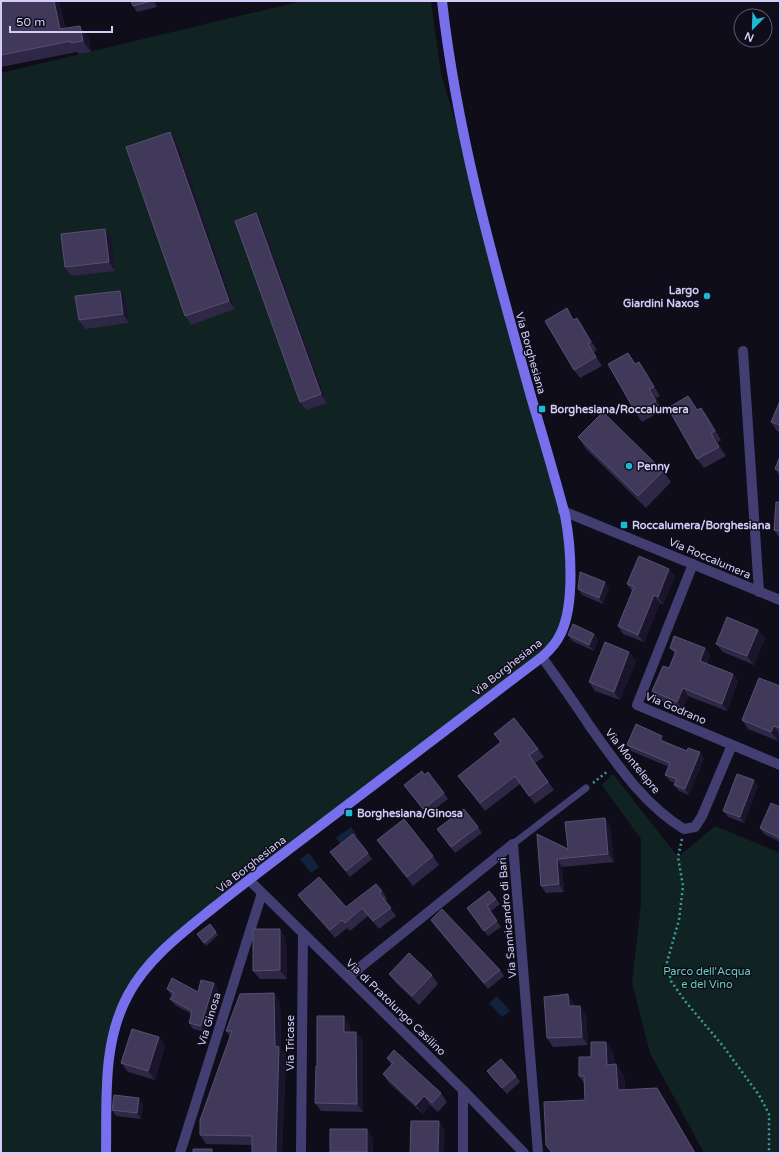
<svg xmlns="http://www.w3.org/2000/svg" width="781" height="1154" font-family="'Varela Round',sans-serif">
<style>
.green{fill:#122}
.water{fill:#13223c}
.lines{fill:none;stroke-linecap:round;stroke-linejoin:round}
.path{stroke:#3b9d9c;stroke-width:2.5;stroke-dasharray:2 3;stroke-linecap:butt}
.lane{stroke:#423e72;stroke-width:7}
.street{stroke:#423e72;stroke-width:10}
.secondary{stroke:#786fec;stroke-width:10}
.wall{fill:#2e2745}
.shaded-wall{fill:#1a152c}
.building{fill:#403959;stroke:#575072}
.poi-dot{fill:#1cb9d4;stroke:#0f0d19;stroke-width:1.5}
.labels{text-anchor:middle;stroke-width:3;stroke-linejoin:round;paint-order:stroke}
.poi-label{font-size:11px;font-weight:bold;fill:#d3ccf8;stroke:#0f0d19;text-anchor:start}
.street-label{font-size:11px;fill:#d3ccf8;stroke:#0f0d19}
.park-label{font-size:11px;fill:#63cdb8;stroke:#0f0d19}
</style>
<rect width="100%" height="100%" fill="#0f0d19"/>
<path class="green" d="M302,1H431L441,74L472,176L563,511L570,571L558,638L249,880L150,964L115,1028L106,1153H1V73Z
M613,774L678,857L715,826L780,853V1153H704L650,1053L632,983L641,904V839L602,785Z"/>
<path class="water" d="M351,827L357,835L342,846L336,838Z
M309,853L319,867L311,873L300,859Z
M497,996L510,1011L502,1017L489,1003Z"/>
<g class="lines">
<path class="path" d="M593,783L608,771
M682,839L678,857L683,886L679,920L667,962L671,981L685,1001L723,1046L759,1095L769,1114V1153"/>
<path class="lane" d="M513,844L586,788"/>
<path class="street" d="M743,351L759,592
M563,511L780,600
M693,564L637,705L780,765
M542,657C558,680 574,702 589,725C616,763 644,805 684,829L695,827L702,816L732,745
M249,880L463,1090L524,1153
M348,977L513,844L538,1153
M180,1153L262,893
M301,1153L303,933
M463,1153V1090"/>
<path class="secondary" d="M106,1153C107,1100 102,1043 128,995C147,959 182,933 213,908C238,888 263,869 288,850C373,786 457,721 542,657C550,650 557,642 561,633C575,604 571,546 565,515C554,474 542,434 530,393C494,264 457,135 442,1"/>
</g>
<path class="wall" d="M8,1H59L65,28L80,26L88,36L91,52L79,54L77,52L1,67V2Z
M131,1H155L157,7L137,12L133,6Z
M177,141L235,309L191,325L185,316Z
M256,213L262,222L327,403L306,410L300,402Z
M105,229L112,238L115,271L71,276L65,267Z
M120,291L126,300L129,323L85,329L79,320Z
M577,318L583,327L597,350L594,352L602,366L580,378L574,370V319Z
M636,364L646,371L660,396L656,398L663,410L642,422L636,413Z
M780,401V432L777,431L771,422Z
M695,405L698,410L701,408L708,417L721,440L718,442L726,456L704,468L697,459Z
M578,437L663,471L671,482L646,508L586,449Z
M780,456V476L775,469Z
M774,530L780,531V539Z
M669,569L675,576L663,605L660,603L644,642L623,634L618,626L632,591L627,584Z
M609,588L603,604L582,595L578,589Z
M758,630L765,638L754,665L723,652L716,644Z
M568,635L598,640L594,651L572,641Z
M670,648H705L710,655L707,664L733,674L738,681L727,711L688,696L682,709L657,699L652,691L669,668L675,654Z
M629,652L636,661L620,700L595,691L589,682Z
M780,686V735L778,741L748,729L742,720Z
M494,734L538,749L544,757L535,763L554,790L535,804L520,784L485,811L458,776L501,743Z
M666,742L704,758L689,795L679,791L674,785L675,783L670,781L665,775L669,767L631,751L627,745Z
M424,775L444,793L448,799L427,815L404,785Z
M758,786L744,823L728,817L723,811Z
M780,807V842L764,834L760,828Z
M605,818L610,826L614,862L562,867L564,892L546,893L541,886L537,834L568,849Z
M478,827L482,833L455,853L437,829Z
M377,840L433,856L439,865L413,886L384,849Z
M330,852L368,853L372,859L350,877Z
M382,891L387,899L385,901L396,916L379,929L368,916L350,931L347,928L335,938L304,903L298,895L346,907Z
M496,899L500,904L490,912L501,927L488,936L467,908Z
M431,920L500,970L504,976L488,989L435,926Z
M216,932L218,935L206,946L197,934Z
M286,938L287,979H260L253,971Z
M389,974L432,975L438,984L419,1005L395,982Z
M214,983L218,989L205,1032L193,1029L189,1023L191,1014L175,1005L170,999L172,996L171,995L167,989L198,992Z
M280,1002L281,1049L286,1055L282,1153H252V1145L206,1144L200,1135L230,1037L226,1031Z
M573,1002L574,1006L586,1014L588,1045L553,1047L547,1038Z
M350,1025V1032H356L363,1041V1112L321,1111L315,1103L317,1066Z
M159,1037L165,1046L155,1080L128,1072L121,1063Z
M614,1053V1064H616L624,1076L625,1090L665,1100H585L584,1083L579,1076L591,1057Z
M387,1058L441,1093L447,1102L438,1112L430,1105L423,1114L389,1083L383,1074L391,1065Z
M487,1071L516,1076L520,1082L507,1094L491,1077Z
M143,1104L141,1119L116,1116L112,1110Z
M373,1138V1153H331L330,1152Z"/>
<path class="shaded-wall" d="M54,1H59L67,40L60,29Z
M153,1H155L157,7Z
M80,26L88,36L91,52L83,41Z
M170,132L177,141L235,309L229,301Z
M256,213L262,222L327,403L321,394Z
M105,229L112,238L115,271L109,262Z
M120,291L126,300L129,323L123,314Z
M577,318L583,327L597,350L591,342Z
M588,344L594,352L602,366L596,357Z
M639,362L646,371L660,396L654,387Z
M649,389L656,398L663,410L656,401Z
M688,396L695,405L703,419L697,410Z
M701,408L708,417L721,440L715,431Z
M711,433L718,442L726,456L719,447Z
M669,569L675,576L663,605L658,597Z
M605,582L609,588L603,604L599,598Z
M654,595L660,603L644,642L638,635Z
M758,630L765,638L754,665L747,656Z
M594,634L598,640L594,651L589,645Z
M705,648L710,655L705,669L700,661Z
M629,652L636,661L620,700L614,692Z
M733,674L738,681L727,711L722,704Z
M683,688L688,696L682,709L677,702Z
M774,726L780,735L778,741L771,732Z
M662,736L666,742L660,740Z
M700,752L704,758L689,795L685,789Z
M754,780L758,786L744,823L740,817Z
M605,818L610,826L614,862L608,854Z
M557,859L562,867L564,892L559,884Z
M280,929L286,938L287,979L280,970Z
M214,983L218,989L205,1032L201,1026Z
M274,993L280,1002L281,1049L286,1055L282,1153H276V1147L275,1046Z
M568,994L573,1002L575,1015L569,1006Z
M580,1006L586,1014L588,1045L582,1037Z
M344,1016L350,1025V1041L344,1032Z
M356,1032L363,1041V1112L357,1104Z
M159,1037L165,1046L155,1080L148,1071Z
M606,1042L614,1053L615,1076L607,1065Z
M616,1064L624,1076L626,1101L618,1090Z
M657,1088L665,1100L696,1153H695Z
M424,1096L430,1105L423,1114L416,1105Z
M139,1098L143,1104L141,1119L137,1113Z
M439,1121L445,1130L444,1153H438Z
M367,1129L373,1138V1153H368L367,1152Z"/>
<path class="building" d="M8,1H54L60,29L80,26L83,41L71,43V41L1,55V2Z
M131,1H152L133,6Z
M170,132L229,301L185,316L126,147Z
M256,213L321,394L300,402L235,221Z
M105,229L109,262L65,267L61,234Z
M120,291L123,314L79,320L75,296Z
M567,308L573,320L577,318L591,342L588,344L596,357L574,370L545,321Z
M628,353L635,364L639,362L654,387L649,389L656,401L636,413L608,364Z
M688,396L697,410L701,408L715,431L711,433L719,447L697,459L668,408Z
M780,401V425L771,422Z
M603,412L663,471L638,496L578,437Z
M780,456V471L775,469Z
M776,502H780V531L774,530Z
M639,556L669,569L658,597L654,595L638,635L618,626L634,587L627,584Z
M580,572L605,582L599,598L578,589Z
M727,617L758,630L747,656L716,644Z
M573,624L594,634L589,645L568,635Z
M674,636L705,648L700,661L733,674L722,704L683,688L677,702L652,691L663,666L669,668L676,651L670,648Z
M605,642L629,652L614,692L589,682Z
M759,678L780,686V728L774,726L771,732L742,720Z
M514,718L538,749L529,755L548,782L529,796L515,776L480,803L458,776L501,742L494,734Z
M636,724L662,736L660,740L687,751L688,748L700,752L685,789L674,785L677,779L665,775L670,763L627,745Z
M422,771L424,775L428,772L444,793L423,809L404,785Z
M737,774L754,780L740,817L723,811Z
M771,803L780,807V838L760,828Z
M464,809L478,827L451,847L437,829Z
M605,818L608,854L557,859L559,884L541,886L537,834L568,849L565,822Z
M404,819L433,856L407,877L377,840Z
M353,834L368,853L346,871L330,852Z
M319,877L346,907L376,884L382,891L379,893L391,908L373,921L362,908L345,923L342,920L330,930L298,895Z
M489,891L496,899L487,906L497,921L484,931L467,908Z
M442,909L500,970L484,983L431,920Z
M210,924L216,932L204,943L197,934Z
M253,929H280V970L253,971Z
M409,953L432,975L412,996L389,974Z
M172,978L198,992L201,980L214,983L201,1026L189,1023L192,1011L170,999L174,993L167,989Z
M274,993L275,1046L279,1047L276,1147V1153H252V1136L200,1135V1120L232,1031H226L240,994Z
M568,994L569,1006H580L582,1037L547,1038L544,997Z
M317,1016H344V1032H356L357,1104L315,1103L316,1066H317Z
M132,1029L159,1037L148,1071L121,1063Z
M591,1042H606L607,1065L616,1064L618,1090L657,1088L695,1153H552L546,1145L544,1102L585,1100L584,1076H579V1057H591Z
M394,1050L441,1093L432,1103L424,1096L416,1105L383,1074L393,1063L387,1058Z
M501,1059L516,1076L502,1088L487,1071Z
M114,1095L139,1098L137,1113L112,1110Z
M411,1121H439L438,1153H410Z
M330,1129H367V1152H330Z
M193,1149H212V1153H193Z"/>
<g class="poi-dot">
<circle cx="707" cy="296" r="4"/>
<rect x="538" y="405" width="8" height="8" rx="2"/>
<circle cx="629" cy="466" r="4"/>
<rect x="620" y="521" width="8" height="8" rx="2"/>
<rect x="345" y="809" width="8" height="8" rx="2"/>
</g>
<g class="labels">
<g class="poi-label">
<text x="699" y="294" text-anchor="end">Largo<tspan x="699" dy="13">Giardini Naxos</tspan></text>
<text x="550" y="413">Borghesiana/Roccalumera</text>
<text x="637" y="470">Penny</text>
<text x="632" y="529">Roccalumera/Borghesiana</text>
<text x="357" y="817">Borghesiana/Ginosa</text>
</g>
<g class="street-label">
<text transform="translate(531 353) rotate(74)" y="4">Via Borghesiana</text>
<text transform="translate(710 558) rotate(23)" y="4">Via Roccalumera</text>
<text transform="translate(507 667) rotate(-38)" y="4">Via Borghesiana</text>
<text transform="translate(676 708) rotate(23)" y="4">Via Godrano</text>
<text transform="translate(633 761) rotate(51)" y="4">Via Montelepre</text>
<text transform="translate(251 864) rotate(-38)" y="4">Via Borghesiana</text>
<text transform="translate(507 918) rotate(-95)" y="4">Via Sannicandro di Bari</text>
<text transform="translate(396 1007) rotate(44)" y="4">Via di Pratolungo Casilino</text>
<text transform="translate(209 1019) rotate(-73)" y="4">Via Ginosa</text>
<text transform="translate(290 1043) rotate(-90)" y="4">Via Tricase</text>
</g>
<g class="park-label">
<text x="707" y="975">Parco dell'Acqua<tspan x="707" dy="13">e del Vino</tspan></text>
</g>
</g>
<rect width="781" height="1154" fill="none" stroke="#d3ccf8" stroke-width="4"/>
<g transform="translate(753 28) rotate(203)"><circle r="19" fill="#0f0d19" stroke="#5d5972"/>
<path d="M0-3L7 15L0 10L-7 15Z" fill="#1cb9d4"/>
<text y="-6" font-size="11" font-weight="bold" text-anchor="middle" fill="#d3ccf8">N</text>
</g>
<path d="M10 26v6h102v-6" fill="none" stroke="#d3ccf8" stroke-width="2"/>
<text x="16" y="26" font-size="12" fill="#d3ccf8" stroke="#0f0d19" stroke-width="3" paint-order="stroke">50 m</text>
</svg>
